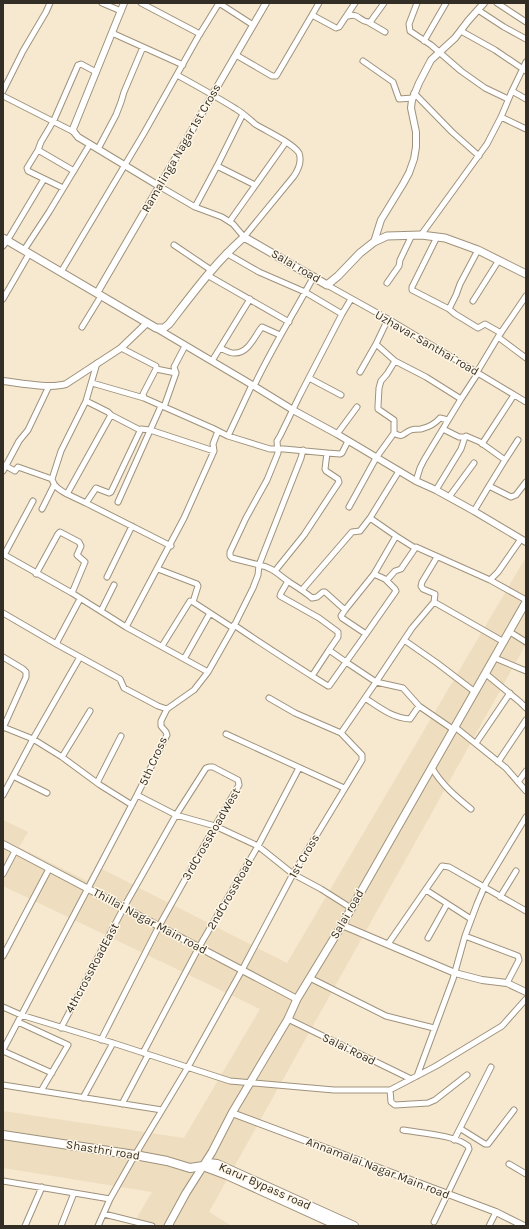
<svg xmlns="http://www.w3.org/2000/svg" width="529" height="1229" font-family="Karla,sans-serif">
<style>
.built{fill:#eeddbe}
.lines{fill:none;stroke-linecap:round;stroke-linejoin:round}
.minor-casing{stroke:#9f927c;stroke-width:7}
.tertiary-casing{stroke:#9f927c;stroke-width:8}
.secondary-casing{stroke:#9f927c;stroke-width:9}
.primary-casing{stroke:#9f927c;stroke-width:10}
.minor{stroke:#fff;stroke-width:5}
.tertiary{stroke:#fff;stroke-width:6}
.secondary{stroke:#fff;stroke-width:7}
.primary{stroke:#fff;stroke-width:8}
.labels{text-anchor:middle;stroke-width:3;stroke-linejoin:round;paint-order:stroke}
.street-label{font-size:12px;fill:#332e25;stroke:#fff7e8}
</style>
<rect width="100%" height="100%" fill="#f6e9d0"/>
<path class="built" d="M526,557V644L209,1212L232,1226H132L152,1192L3,1168V1111L184,1138L260,1009L3,886V820L28,832L19,847L87,881L96,866L287,963Z"/>
<g class="lines">
<defs>
<path id="minor" d="M102,3L121,11
M141,3L200,34
M219,3L253,25
M417,3L409,24L410,31L431,45L461,71L485,88L508,99
M497,3L526,22
M478,10L504,27L526,39
M312,15L319,3
M348,16C359,13 359,21 368,22L371,21L384,3
M368,22L385,32
M461,31L495,50L526,71
M112,33L183,65
M424,41L446,3
M236,55L272,76H276L278,73L312,15L336,28L339,27L355,3
M363,61L393,82L399,99L413,98
M3,91L23,51L46,12L50,3
M512,91L526,99
M414,93L452,132L479,156
M3,96L74,132
M243,114L217,166L255,185
M501,117L512,91L526,62
M98,149L116,115L121,102L124,92L143,47
M38,150L41,142L54,120L78,65L81,64L96,72
M159,186L195,207L222,217L233,224L244,237L294,176C298,170 302,161 299,153C293,143 266,131 255,124C249,119 243,113 236,109C217,97 197,86 177,75
M63,188L28,171L27,168L38,150L74,171
M195,207L217,166
M230,221L286,142
M421,235L487,144L501,117L526,129
M437,237L412,287V290L449,309L455,314L478,328L485,324L501,333
M174,245L211,270
M3,246L7,241L44,179
M24,250L49,212L90,144
M226,253L259,272L305,292L342,314
M61,272L144,133L198,37L219,3
M207,275L289,322
M387,283L399,266L400,260L412,235
M327,285L388,319L526,402
M3,299L29,254
M473,301L499,260
M449,309L456,295L460,284L478,250
M388,319L376,344L395,361L426,377L461,399
M82,327L101,296
M498,337L526,358
M121,348L156,366V369L143,394L144,398L212,428L228,436L270,449H284L327,453L340,454L342,453L348,441
M220,348C225,350 231,354 235,353C249,353 255,335 262,327L280,335
M212,361L250,299
M97,363L86,401L61,451L52,479C54,487 60,490 67,494L111,415
M156,369L176,373
M360,372L376,344
M477,372L498,337L526,296
M309,378L341,395
M92,383L144,398
M254,386C272,348 294,313 314,276
M86,401L108,412L111,415L140,430
M164,407L176,373L174,367L185,346
M443,429L459,437H465
M394,433C403,439 403,433 411,430C414,429 418,429 421,429C429,427 435,424 440,418L448,420
M337,434L357,407
M228,436L252,385
M482,444L514,395
M505,460L518,440
M4,465L15,471L18,467L52,479
M3,471L19,441L28,430L49,386
M416,481L420,468L424,460L461,399L478,373
M436,490L461,449L465,437L466,436L480,442L505,460L489,486
M67,494L86,503
M449,497L474,463
M118,502L161,406
M349,507L376,458L394,433V420L378,409V406L379,388L381,381L387,374L395,361
M42,509L54,485
M474,511L489,486L511,497L516,495L526,482
M396,536L415,548
M171,546L86,503L96,488L109,493L111,492L141,429L150,430L214,451
M3,554L72,593L126,627L208,672
M4,555L33,501
M158,569L197,584L198,586L193,602
M275,571L304,535L339,482L338,479L326,471L325,469L327,453
M36,574L58,534L60,532L79,542L81,546L77,555L85,562L72,593
M374,574L396,536L370,518L399,471
M107,577L132,526
M490,580L526,600
M288,581L281,593L280,596L319,618L338,632V637L329,650
M302,590L352,532L360,531L370,518
M434,602L504,642
M345,610L374,574L387,580L395,571L401,569L416,547L490,580L498,572L521,539
M101,611L114,585
M3,613L58,645
M234,625C265,646 296,666 328,686H329L346,662L329,650L312,676
M126,627L184,518L214,451L213,444L218,431
M510,632L526,642
M366,634L396,591L395,589L386,580
M404,640L437,663L475,692
M162,646L190,601L193,602L233,628
M3,657L23,669L26,672V677L3,728
M80,657L120,679L124,688L158,706L167,709
M495,658L526,671
M184,659L210,613
M486,674L520,702L526,708
M269,698L295,713L341,733
M365,698C379,707 392,718 410,719L419,706L454,730
M419,706L403,688L376,682L412,628L434,602L435,594L423,589L421,586L422,582L437,557
M3,727L33,739L62,757L100,785L132,805
M455,727L506,768L526,791
M226,734L344,788
M476,743L510,693
M62,757L90,711
M498,762L526,720
M432,768C442,785 455,796 471,809
M13,776L47,793
M518,782L526,771
M97,783L121,736
M3,795L33,739L80,657L58,645L57,642L80,599
M137,795L176,815L215,826L258,846L293,874L321,889L351,908
M3,874L15,851
M426,890L471,919
M500,897L516,871
M465,936L518,956L519,960L507,983
M428,938L447,904
M388,944L442,866L449,867L526,911
M3,956L49,869
M310,978L386,1016L434,1028
M3,1007L21,1015L113,1043L230,1081L334,1090H390L436,1066L502,1026L526,999
M288,1019L411,1079
M18,1022L68,1045L41,1091
M61,1028L124,907L176,815L206,768L209,767H213L238,780L239,785L215,826L159,926L101,1040
M3,1050L137,795L167,735L166,732L161,726V721L167,709L194,690L208,672L233,628L253,588L258,575L259,565L232,558L230,556V552L246,518L267,480L278,453L277,441L280,436L300,395L342,314L351,299
M3,1051L52,1073
M143,1053L199,947L258,846L299,768
M417,1076L453,979L465,936L477,904L486,883L526,817
M3,1085L162,1110
M390,1090L391,1102L395,1105L428,1103L435,1100L467,1075
M83,1098L113,1043
M122,1104L148,1055
M461,1129L485,1144H488L514,1110
M403,1130C420,1133 455,1135 468,1146L469,1149L434,1222
M454,1140L491,1067
M509,1164L526,1174
M3,1181L110,1199
M104,1214L152,1226
M25,1226L42,1187
M61,1226L74,1193
M98,1226L110,1199L135,1155L188,1067L242,970L293,874L362,760V755L341,733L376,682L346,662L366,634L342,618L341,616L345,610L325,592H323L317,597L312,598C305,592 297,587 289,582C279,575 272,567 259,565L301,458L303,450
M489,1226L496,1212"/>
<path id="tertiary" d="M124,3L73,129L74,132L78,137L159,186
M374,242L381,220L403,184L409,173L414,159L416,147V132L411,108L412,100L419,83L431,60L455,38L468,21L484,3
M97,293L266,3
M156,328L254,386L293,410L337,434L416,481L436,490L474,511L526,542
M3,381C20,383 50,389 66,384L121,348L147,323
M3,844L297,999
M342,925L455,973L482,980L507,983L526,992
M232,1113L496,1212L524,1226"/>
<path id="secondary" d="M3,238L156,328H164L169,324C193,293 214,264 244,237L327,285L338,276L360,253L374,242L387,236L421,235L445,238L478,250L526,274
M168,1226L186,1193L212,1152L232,1113L288,1019L297,999L342,925L526,602"/>
<path id="primary" d="M3,1135L135,1155L167,1161L190,1168L203,1166L227,1175L339,1226
M203,1166L208,1163L217,1164L354,1226"/>
</defs>
<use href="#minor" class="minor-casing"/>
<use href="#tertiary" class="tertiary-casing"/>
<use href="#secondary" class="secondary-casing"/>
<use href="#primary" class="primary-casing"/>
<use href="#minor" class="minor"/>
<use href="#tertiary" class="tertiary"/>
<use href="#secondary" class="secondary"/>
<use href="#primary" class="primary"/>
</g>
<g class="labels">
<g class="street-label">
<text transform="translate(181 148) rotate(-60)" y="4">Ramalinga Nagar 1st Cross</text>
<text transform="translate(296 266) rotate(30)" y="4">Salai road</text>
<text transform="translate(427 343) rotate(30)" y="4">Uzhavar Santhai road</text>
<text transform="translate(153 761) rotate(-66)" y="4">5th Cross</text>
<text transform="translate(211 834) rotate(-60)" y="4">3rdCrossRoadWest</text>
<text transform="translate(304 856) rotate(-60)" y="4">1st Cross</text>
<text transform="translate(230 894) rotate(-60)" y="4">2ndCrossRoad</text>
<text transform="translate(347 914) rotate(-60)" y="4">Salai road</text>
<text transform="translate(150 921) rotate(28)" y="4">Thillai Nagar Main road</text>
<text transform="translate(92 968) rotate(-62)" y="4">4thcrossRoadEast</text>
<text transform="translate(349 1049) rotate(26)" y="4">Salai Road</text>
<text transform="translate(103 1150) rotate(9)" y="4">Shasthri road</text>
<text transform="translate(378 1168) rotate(21)" y="4">Annamalai Nagar Main road</text>
<text transform="translate(265 1186) rotate(24)" y="4">Karur Bypass road</text>
</g>
</g>
<rect width="529" height="1229" fill="none" stroke="#332e25" stroke-width="8"/>
</svg>
